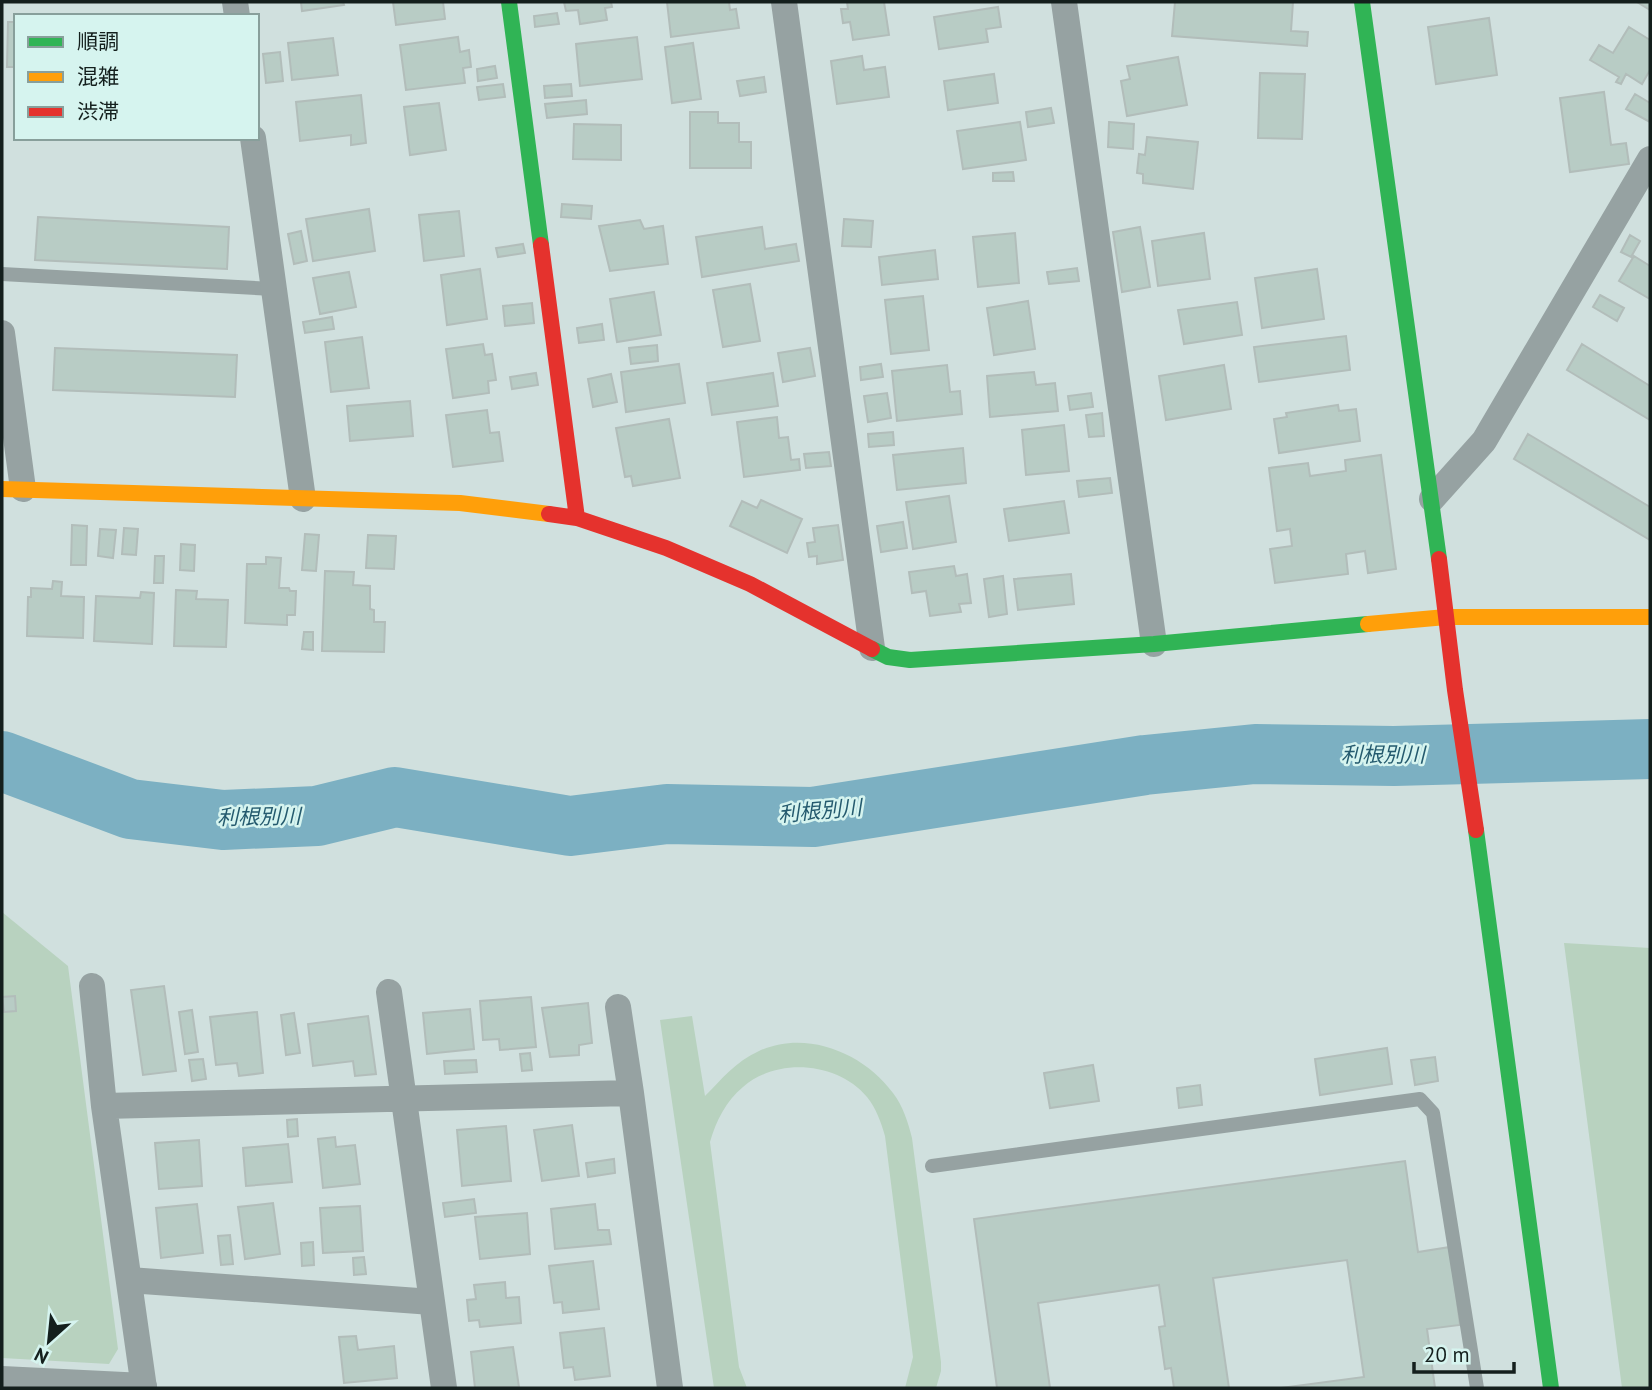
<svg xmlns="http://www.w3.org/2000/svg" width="1652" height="1390" font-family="'PT Sans','Noto Sans JP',sans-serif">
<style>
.green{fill:#b8d2bf}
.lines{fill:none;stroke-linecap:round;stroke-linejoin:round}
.river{stroke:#7cb0c2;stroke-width:60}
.building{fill:#b8ccc5;stroke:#b2bdba;stroke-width:2}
.lane{stroke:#96a2a2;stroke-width:14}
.street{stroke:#96a2a2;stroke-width:26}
.fast{stroke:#30b455;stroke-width:16}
.slow{stroke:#ff9f0a;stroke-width:16}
.jam{stroke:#e5322d;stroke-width:16}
.labels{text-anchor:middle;stroke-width:5;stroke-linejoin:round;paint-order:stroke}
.water-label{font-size:21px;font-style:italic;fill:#245a6e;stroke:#d6f4ef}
</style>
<rect width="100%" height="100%" fill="#d0e0de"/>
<path class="green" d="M2,912L68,966L118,1349L109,1364L2,1358Z
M1564,943L1650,948V1388H1622Z
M692,1016L705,1096C721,1080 736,1061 759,1051C806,1029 864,1053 893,1093C903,1106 908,1122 912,1138L941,1362V1371L936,1388H905L913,1357L885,1136C881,1122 876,1108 867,1097C838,1062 777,1057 743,1087C726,1101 716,1121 710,1142L739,1367L747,1388H714L660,1020Z"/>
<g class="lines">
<path class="river" d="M2,761L130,809L223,820L317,816L395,797L570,826L667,814L813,817L1145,765L1255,754L1394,756L1650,749"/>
</g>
<path class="building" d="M301,2H343L344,5L302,11Z
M393,2H443L445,19L396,25Z
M564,2H611L612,7L605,8L607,20L580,24L578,10L566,11Z
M667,2H729L730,10L736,9L739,28L671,37Z
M847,2H884L889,35L853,40L850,22L843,23L841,9H848Z
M1175,2H1293L1291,31L1308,32L1307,46L1172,36Z
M1637,2H1650V10Z
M998,7L1001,27L986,29L988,42L939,49L934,17Z
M557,13L559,24L535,27L534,16Z
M1489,18L1497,75L1436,84L1428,27Z
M8,22H16V67H7Z
M1629,27L1650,40V70L1642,84L1626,74L1621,84L1616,82L1619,77L1590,60L1599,45L1613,53Z
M458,37L460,52L469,50L471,67L463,68L465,83L406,90L400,45Z
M637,37L642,79L580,86L576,44Z
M333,38L338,75L292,80L288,43Z
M693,43L701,99L672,103L665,47Z
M280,52L283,81L266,83L263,54Z
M862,56L864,70L885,67L889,97L837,104L831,61Z
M1178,57L1187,105L1127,116L1121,81L1130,79L1127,66Z
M495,66L497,78L478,81L477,69Z
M1260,73L1305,74L1302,139L1258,138Z
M994,74L998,103L948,110L944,81Z
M764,77L766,92L740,96L737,81Z
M503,84L505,97L479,100L477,87Z
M571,84L572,96L545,98L544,86Z
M1604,92L1611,145L1626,143L1629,164L1570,172L1560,98Z
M1635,94L1650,103V122L1626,109Z
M361,95L366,143L351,145V135L300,141L296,102Z
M586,100L587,114L547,118L545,104Z
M439,103L446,150L410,155L404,107Z
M1051,108L1054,123L1028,127L1026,112Z
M690,112H718V123H739V142H751V168H690Z
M1020,122L1026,160L963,169L957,131Z
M1109,122L1134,124L1133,149L1108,147Z
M574,124L621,125V160L573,159Z
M1147,137L1198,142L1193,189L1143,183V174L1137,173L1139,154L1145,155Z
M1013,172L1014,181H993V173Z
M562,204L592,206L591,219L561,217Z
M369,209L375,251L313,261L306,219Z
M459,211L464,256L424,261L419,215Z
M38,217L229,227L227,269L35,260Z
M844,219L873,221L871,247L842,246Z
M640,220L644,229L663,226L668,264L610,271L599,226Z
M762,227L765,249L796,244L799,261L702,277L696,237Z
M1140,227L1150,287L1122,292L1113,232Z
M301,231L307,261L294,264L288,234Z
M1015,233L1019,283L978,287L973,237Z
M1204,233L1210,279L1158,286L1152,241Z
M1630,235L1640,241L1631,257L1621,252Z
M523,244L525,253L498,257L496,248Z
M935,250L938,279L882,285L879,257Z
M1634,256L1650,266V299L1619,281Z
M1077,268L1079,281L1049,284L1047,272Z
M480,269L487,319L447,325L441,275Z
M1317,269L1324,319L1262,328L1255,278Z
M349,272L356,307L320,314L313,278Z
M750,284L760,341L723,347L713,290Z
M654,292L661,335L617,342L610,299Z
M1600,295L1624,308L1617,321L1593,307Z
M923,296L929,350L891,354L885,300Z
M1028,301L1035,349L994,355L987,308Z
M1237,302L1242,335L1184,344L1178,310Z
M532,303L534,323L505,326L503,306Z
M332,317L334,329L305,333L303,322Z
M602,324L604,340L579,343L577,328Z
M1346,336L1350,370L1259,382L1254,347Z
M362,337L369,388L331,392L325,342Z
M483,344L485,355L492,354L496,380L488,381L489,393L453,398L446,349Z
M1582,344L1650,386V420L1567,370Z
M657,345L658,361L631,364L629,348Z
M55,348L237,355L235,397L53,390Z
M810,348L815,376L783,382L778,353Z
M679,364L685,403L626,412L621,372Z
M881,364L883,377L861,380L860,367Z
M947,365L950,392L960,391L962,414L897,421L892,371Z
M1224,365L1231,409L1166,420L1159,376Z
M1034,372L1036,385L1055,383L1058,411L990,417L987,376Z
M536,373L538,385L512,389L510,377Z
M773,373L778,406L712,415L707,383Z
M611,374L617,402L593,407L588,379Z
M887,393L891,418L868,422L864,396Z
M1091,393L1093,407L1070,410L1068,396Z
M410,401L413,436L350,441L347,406Z
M1338,405L1339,411L1356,409L1360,441L1279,453L1274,419L1287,417L1286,413Z
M487,410L490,433L499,432L503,461L453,467L446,415Z
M1102,413L1104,436L1089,437L1086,415Z
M777,417L779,438L788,437L791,460L799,459L800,470L744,477L737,422Z
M669,419L680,478L633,486L631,476L625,477L616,428Z
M1064,425L1069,471L1026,475L1022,430Z
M893,432L894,445L869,447L868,434Z
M1528,434L1650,507V540L1514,459Z
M963,448L966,483L897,490L893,455Z
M829,452L831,466L806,468L804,454Z
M1381,455L1396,569L1368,573L1365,551L1346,554L1348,574L1275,583L1270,549L1292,546L1290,529L1277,531L1269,468L1308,463L1310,476L1346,471L1345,460Z
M1110,478L1112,493L1079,497L1077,481Z
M949,496L956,542L913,549L906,502Z
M761,500L802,519L787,553L730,526L742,501L757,508Z
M1064,501L1069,533L1009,541L1004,509Z
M903,522L907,548L881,552L877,526Z
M72,525L87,526L86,565H71Z
M838,525L843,560L817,564V556L809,557L807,543L815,542L813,528Z
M124,528L138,529L136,555L122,554Z
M100,529L116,530L113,558L98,556Z
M305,534L319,535L316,571L302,570Z
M368,535L396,536L394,569L366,568Z
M181,544L195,545L194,571L180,570Z
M155,556H164L163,583H154Z
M266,557L281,558L279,588H289L290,591H296L295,615H287V625L245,623L247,564H266Z
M954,566L956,576L967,574L971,603L959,604L961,612L930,616L926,591L912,593L909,572Z
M325,571L354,572L353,585L370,586V609L374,610V622H385L384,652L322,651Z
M1071,574L1074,604L1018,610L1014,579Z
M1003,576L1007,614L989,617L984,579Z
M53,581L62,582L61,596L84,597L83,638L27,636L28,597H31V588L52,589Z
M176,590L197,591L196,599L228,600L226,647L174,646Z
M141,592L154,593L152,644L94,641L96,596L140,598Z
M304,632H313V650L302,649Z
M164,986L176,1071L143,1075L131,990Z
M15,996L16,1011L4,1012L2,997Z
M531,997L536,1047L500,1050L499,1039L483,1040L480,1001Z
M588,1003L592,1043L579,1045V1055L550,1057L542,1008Z
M470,1009L474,1049L427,1054L423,1013Z
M192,1010L198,1052L185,1054L179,1012Z
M257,1012L263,1073L239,1076L237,1063L216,1065L210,1017Z
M294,1013L300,1053L286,1055L281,1015Z
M368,1016L376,1074L355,1076L353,1061L313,1066L308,1024Z
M1387,1048L1392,1084L1320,1095L1315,1059Z
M530,1053L532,1070L522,1071L520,1054Z
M1435,1057L1438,1081L1415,1085L1411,1060Z
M203,1059L206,1079L192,1081L189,1060Z
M476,1060L477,1072L445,1074L444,1061Z
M1093,1065L1099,1101L1050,1108L1044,1073Z
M1200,1085L1202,1105L1179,1108L1177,1088Z
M297,1119L298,1136L288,1137L287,1120Z
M572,1125L579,1176L542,1181L534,1130Z
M506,1126L511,1181L462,1186L457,1130Z
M335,1137L336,1147L355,1145L360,1184L323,1188L318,1139Z
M199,1140L202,1186L159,1189L155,1143Z
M288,1144L292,1182L246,1186L243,1148Z
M614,1159L615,1173L588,1177L586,1163Z
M1405,1161L1418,1252L1450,1247L1460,1325L1427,1329L1435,1388H1281L1364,1377L1347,1260L1213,1278L1229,1388H1174L1171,1368L1165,1369L1159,1327L1165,1326L1159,1285L1038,1303L1050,1388H997L974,1219Z
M474,1199L476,1213L445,1217L443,1203Z
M273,1203L280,1254L245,1259L238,1207Z
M197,1204L203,1253L161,1258L156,1208Z
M595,1204L598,1230H609L611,1244L555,1249L551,1209Z
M360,1206L363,1251L323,1253L320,1208Z
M527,1213L530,1254L480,1259L475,1217Z
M230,1235L233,1264L221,1265L218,1236Z
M313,1242L314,1265L302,1266L301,1243Z
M364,1257L366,1274L354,1275L353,1258Z
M593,1261L599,1309L563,1313L562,1302L554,1303L549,1266Z
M505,1282L506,1298L519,1297L521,1323L480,1327L479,1320L469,1321L467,1300L476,1299L474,1285Z
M604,1328L610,1376L575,1380L573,1367L564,1368L560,1333Z
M356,1336L358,1350L394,1346L397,1378L344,1383L339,1337Z
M513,1347L519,1387L475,1388L471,1352Z"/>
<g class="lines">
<path class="lane" d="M2,274L274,289
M932,1166L1420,1099L1433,1113L1477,1388"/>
<path class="street" d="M235,2L237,16
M784,2L872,648
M1064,2L1154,644
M253,138L303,499
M2,333L23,489
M1432,499L1484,441L1650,159
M92,986L104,1106L144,1388
M389,992L444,1388
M618,1007L631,1093L670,1388
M104,1106L631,1093
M129,1280L432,1302
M2,1379L144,1386"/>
<path class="fast" d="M509,2L541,245
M1362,2L1439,559
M872,649L888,657L910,660L1154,644L1368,624
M1476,830L1551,1388"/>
<path class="slow" d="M2,489L460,503L549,514
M1368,624L1446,617H1650"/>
<path class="jam" d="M541,245L577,518L549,514
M577,518L666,548L750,584L872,649
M1439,559L1455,690L1476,830"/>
</g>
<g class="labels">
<g class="water-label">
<text x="1383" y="762">利根別川</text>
<text transform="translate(820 811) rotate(-5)" y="7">利根別川</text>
<text transform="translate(259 817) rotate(-1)" y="7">利根別川</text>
</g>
</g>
<rect width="1652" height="1390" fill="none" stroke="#141f1d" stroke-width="7"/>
<rect x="14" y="14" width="245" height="126" fill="#d6f4ef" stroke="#889f9b" stroke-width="2"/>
<rect x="28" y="37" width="35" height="10" fill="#30b455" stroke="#889f9b" stroke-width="2"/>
<text x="77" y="49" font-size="21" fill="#141f1d">順調</text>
<rect x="28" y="72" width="35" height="10" fill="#ff9f0a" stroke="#889f9b" stroke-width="2"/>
<text x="77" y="84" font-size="21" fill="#141f1d">混雑</text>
<rect x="28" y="107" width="35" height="10" fill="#e5322d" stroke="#889f9b" stroke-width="2"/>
<text x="77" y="119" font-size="21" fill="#141f1d">渋滞</text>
<g transform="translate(49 1341) rotate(207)" stroke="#d6f4ef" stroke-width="5" paint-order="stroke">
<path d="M0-5L12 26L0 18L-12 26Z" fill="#141f1d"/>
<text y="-10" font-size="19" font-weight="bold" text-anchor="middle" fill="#141f1d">N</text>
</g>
<path d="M1414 1362v10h100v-10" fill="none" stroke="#141f1d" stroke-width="3.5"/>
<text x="1424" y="1362" font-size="21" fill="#141f1d" stroke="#d6f4ef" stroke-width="5" paint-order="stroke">20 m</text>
</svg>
